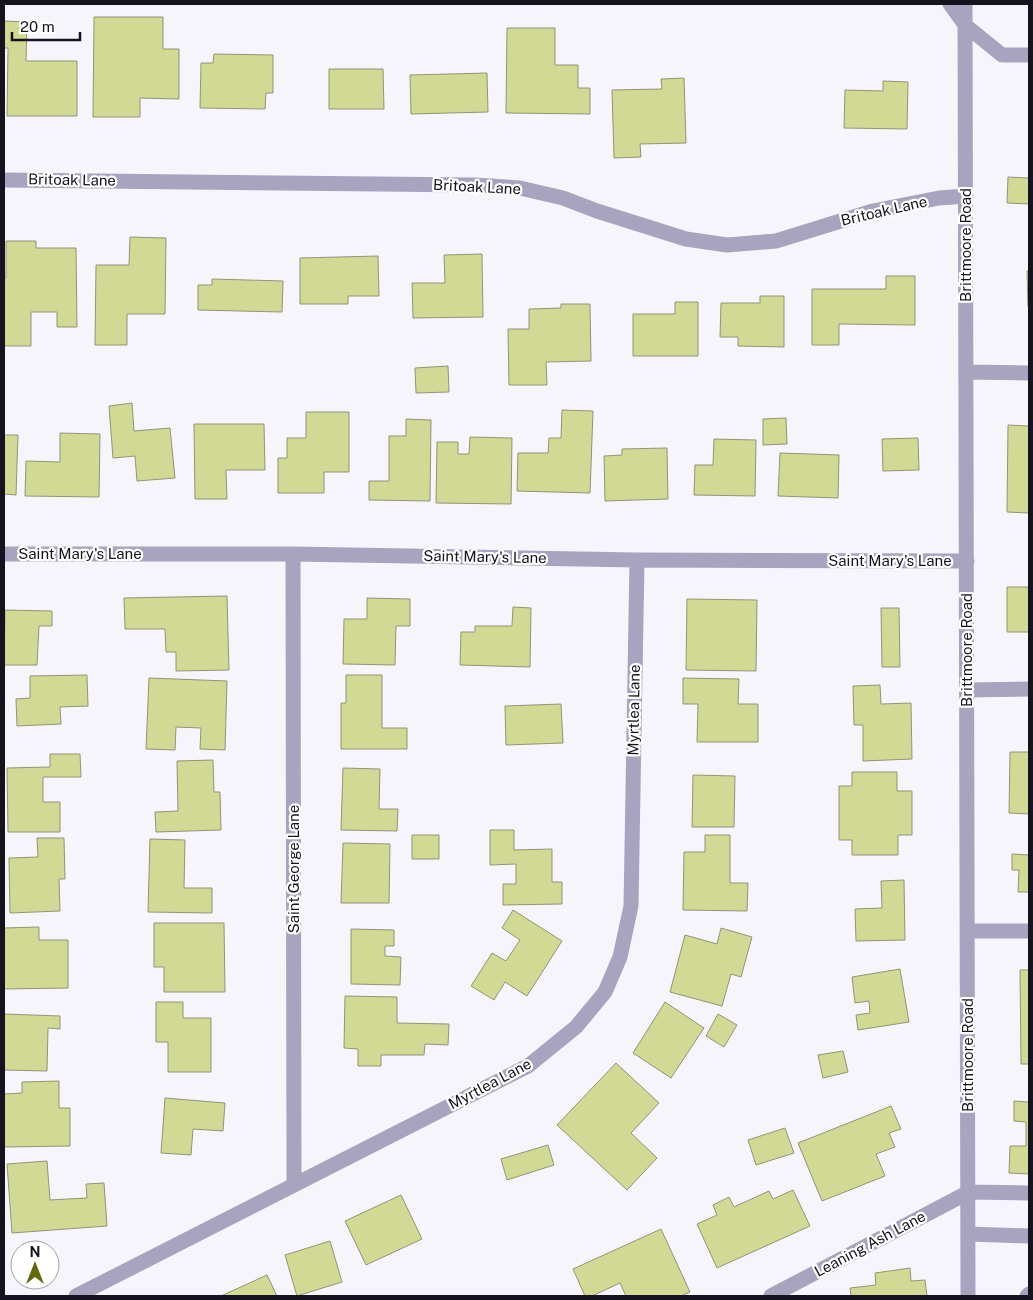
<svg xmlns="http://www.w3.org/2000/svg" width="1033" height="1300" font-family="'Public Sans',sans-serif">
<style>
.building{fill:#d1d994;stroke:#919575}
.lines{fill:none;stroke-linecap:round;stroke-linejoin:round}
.minor{stroke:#a8a4c0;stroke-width:15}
.labels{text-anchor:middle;stroke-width:4.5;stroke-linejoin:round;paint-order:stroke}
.street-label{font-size:15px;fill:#15131e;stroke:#fff}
</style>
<rect width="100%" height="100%" fill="#f6f5fc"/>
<path class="building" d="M94,17H163V49H179V99L140,98V117H93Z
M4,21L27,22L26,61H77V116H7L8,48H4Z
M507,28H555V65H578V88H590V114L506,113Z
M214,54L273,55V93H266L265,109L200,108L201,63H213Z
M329,69H383L384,109H329Z
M487,73L488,112L411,114L410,75Z
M684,78L686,143L640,144L641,157L614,158L612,90L662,89L661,79Z
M883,81L908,82L907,129L844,128L845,90L883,91Z
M1008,177L1029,178V204L1007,203Z
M130,237L166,238L165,314H127V345H95L96,265H129Z
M6,241H36V248H76L77,327H57V312H31V346H4V278H6Z
M482,254L483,317L413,318L412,283H445L444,255Z
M378,256L379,296H348V304H300V258Z
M1027,271H1029V307H1028Z
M886,276H915V325L839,324V345H812V289H886Z
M212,279L283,281L282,312L198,310V285H212Z
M760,296H784V347L738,346V337H720L721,303H760Z
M675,302H698V356H633V314H675Z
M561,304H590L591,361L546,362L547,385H509L508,329H529V309L561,308Z
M448,366L449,392L416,393L415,368Z
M132,403L134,431L170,428L175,478L137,481L135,456L113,458L109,406Z
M562,410L593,411L590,493L517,491L518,453H548L549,438H561Z
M306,412H349V472H324V493H278V458H287V438H306Z
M786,418L787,444L763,445V419Z
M406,419L431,420L430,501L369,500V481H389V436H406Z
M194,424H264L265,470H226L227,499H195Z
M1008,425L1029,426V513L1007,512Z
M60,433L100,434L99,497L25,496L26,461L60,462Z
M4,435H18L16,495L4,494Z
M470,437L512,438L511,504L436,503L437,442H458V454H469Z
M918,438L919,470L883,471L882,439Z
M714,439L756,440L755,496L694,495L695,465H713Z
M667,448L668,499L605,501L604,456L622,455V449Z
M780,453L839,455L838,498L778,496Z
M1007,587H1029V632H1007Z
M227,596L229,670L176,671V652H166L165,629H125L124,598Z
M367,598L410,599V626H396L395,665L343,664L344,619H367Z
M687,599L757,600L756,671L686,670Z
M513,607L531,608L530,667L460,665L461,632H475V626H512Z
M881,608H899L900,667H882Z
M5,610L52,611V626H39L37,665H4Z
M87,675L88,706L60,707L61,724L17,726L16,699L30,698V676Z
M346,675H382V728H407V749H341V703H346Z
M149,678L227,681L225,750L200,749L201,728L176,727L175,750L146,749Z
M683,678L739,679L738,704H758V742H697L698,704H683Z
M880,685L881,704L911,703L912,759L863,761V725H854L853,686Z
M561,704L563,743L506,745L505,706Z
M1010,752H1029V814L1009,813Z
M50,754H80L81,777H43V802H60V832H8L7,768L50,767Z
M213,760L214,792H220L221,830L156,832L155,812L178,811L177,761Z
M343,768L380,769L379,809H398L397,831L341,830Z
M852,772H897V791H912V835H898V855H852V840H839V786H852Z
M693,775L735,776L734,827H692Z
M490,830H514V850L552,849V882H562V904L503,905V884H516V864L490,865Z
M412,835H439V859H412Z
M705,835H730V883H748L747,911L683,910L684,852H705Z
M37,838H64L65,879H59L60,911L10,913L9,858L38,857Z
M150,839L185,840L184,888H212V913L148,912Z
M343,843L390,844L389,903H341Z
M1012,854L1029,855V892H1018L1019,870H1012Z
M904,880L905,940L856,941L855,909L882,908L881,881Z
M513,910L562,941L527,996L505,982L494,1000L471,986L492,953L506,961L520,940L502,928Z
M154,923H224L225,992H164V967H154Z
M39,927V940H68V988L4,989V928Z
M721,928L752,937L741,977L731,974L722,1006L670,992L685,935L717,944Z
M351,929L394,930V946H385V956L401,957L400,985L351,984Z
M900,969L909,1022L858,1030L856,1015L870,1013L869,1001L855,1003L852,977Z
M1020,970H1029V1064H1021Z
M345,996L397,997V1023L449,1024L448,1045L425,1044L424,1055H381V1066H358V1049L344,1048Z
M156,1002H183V1018H211V1072H168V1042H156Z
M665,1002L704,1028L671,1078L633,1053Z
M4,1014L60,1016V1029L48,1028L47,1071L4,1070Z
M718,1014L737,1025L724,1047L706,1036Z
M843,1051L848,1072L823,1078L818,1055Z
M616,1063L659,1103L631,1133L657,1158L627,1190L557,1125Z
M59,1081V1108H70V1146L4,1147V1094L22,1093V1082Z
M165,1098L225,1103L223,1131L193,1129L191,1155L161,1153Z
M1014,1101L1029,1102V1174L1009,1173L1010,1146H1026V1122L1014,1121Z
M891,1106L901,1129L889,1133L895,1147L876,1154L885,1176L822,1201L798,1143Z
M785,1128L794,1153L756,1165L748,1140Z
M548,1145L554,1165L507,1180L501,1159Z
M47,1161L50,1200L87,1198L86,1184L104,1183L107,1226L12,1233L7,1164Z
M793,1190L810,1226L717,1268L697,1224L717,1215L713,1205L729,1197L734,1207L769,1191L773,1199Z
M401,1195L422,1239L366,1265L345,1221Z
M661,1229L690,1292L681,1296H626L620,1283L592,1296H585L573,1269Z
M330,1241L342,1282L297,1296L285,1255Z
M910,1268L911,1281L925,1280L927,1296H851L850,1288L876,1285L875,1273Z
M267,1275L277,1296H221Z"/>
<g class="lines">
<path class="minor" d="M950,4L965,25L1002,55H1029
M965,4L968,1296
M4,180L475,185L520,188L563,198L597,211L686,239L727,245L776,241L873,211L939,198L966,196
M966,372L1029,373
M4,554H293L637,560L967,561
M293,554L294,1184
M967,690L1029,689
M968,931H1029
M969,1234L1029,1236
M76,1296L528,1066L576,1027L605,992L620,957L631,906L637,560
M771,1296L969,1192L1029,1193
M1027,1296L1029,1294"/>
</g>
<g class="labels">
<g class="street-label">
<text transform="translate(72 180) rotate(1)" y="5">Britoak Lane</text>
<text transform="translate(477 187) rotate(3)" y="5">Britoak Lane</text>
<text transform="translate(884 211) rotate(-13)" y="5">Britoak Lane</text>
<text transform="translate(966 245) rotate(-90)" y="5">Brittmoore Road</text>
<text x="80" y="559">Saint Mary's Lane</text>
<text transform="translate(485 557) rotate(1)" y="5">Saint Mary's Lane</text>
<text x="890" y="566">Saint Mary's Lane</text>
<text transform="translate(967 650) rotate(-90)" y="5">Brittmoore Road</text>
<text transform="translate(634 710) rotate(-89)" y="5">Myrtlea Lane</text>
<text transform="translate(294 869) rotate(-90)" y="5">Saint George Lane</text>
<text transform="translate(968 1055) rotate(-90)" y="5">Brittmoore Road</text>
<text transform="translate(490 1084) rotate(-28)" y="5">Myrtlea Lane</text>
<text transform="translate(870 1244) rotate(-28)" y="5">Leaning Ash Lane</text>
</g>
</g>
<rect width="1033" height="1300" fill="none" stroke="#15131e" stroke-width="10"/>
<g transform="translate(35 1265)"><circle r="24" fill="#ffffff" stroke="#a1a1a5"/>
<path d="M0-4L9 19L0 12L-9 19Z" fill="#636809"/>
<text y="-8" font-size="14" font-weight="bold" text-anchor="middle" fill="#15131e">N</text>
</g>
<path d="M12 32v8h68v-8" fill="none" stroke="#15131e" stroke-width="2.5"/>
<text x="20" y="32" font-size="15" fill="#15131e" stroke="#ffffff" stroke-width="4" paint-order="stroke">20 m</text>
</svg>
